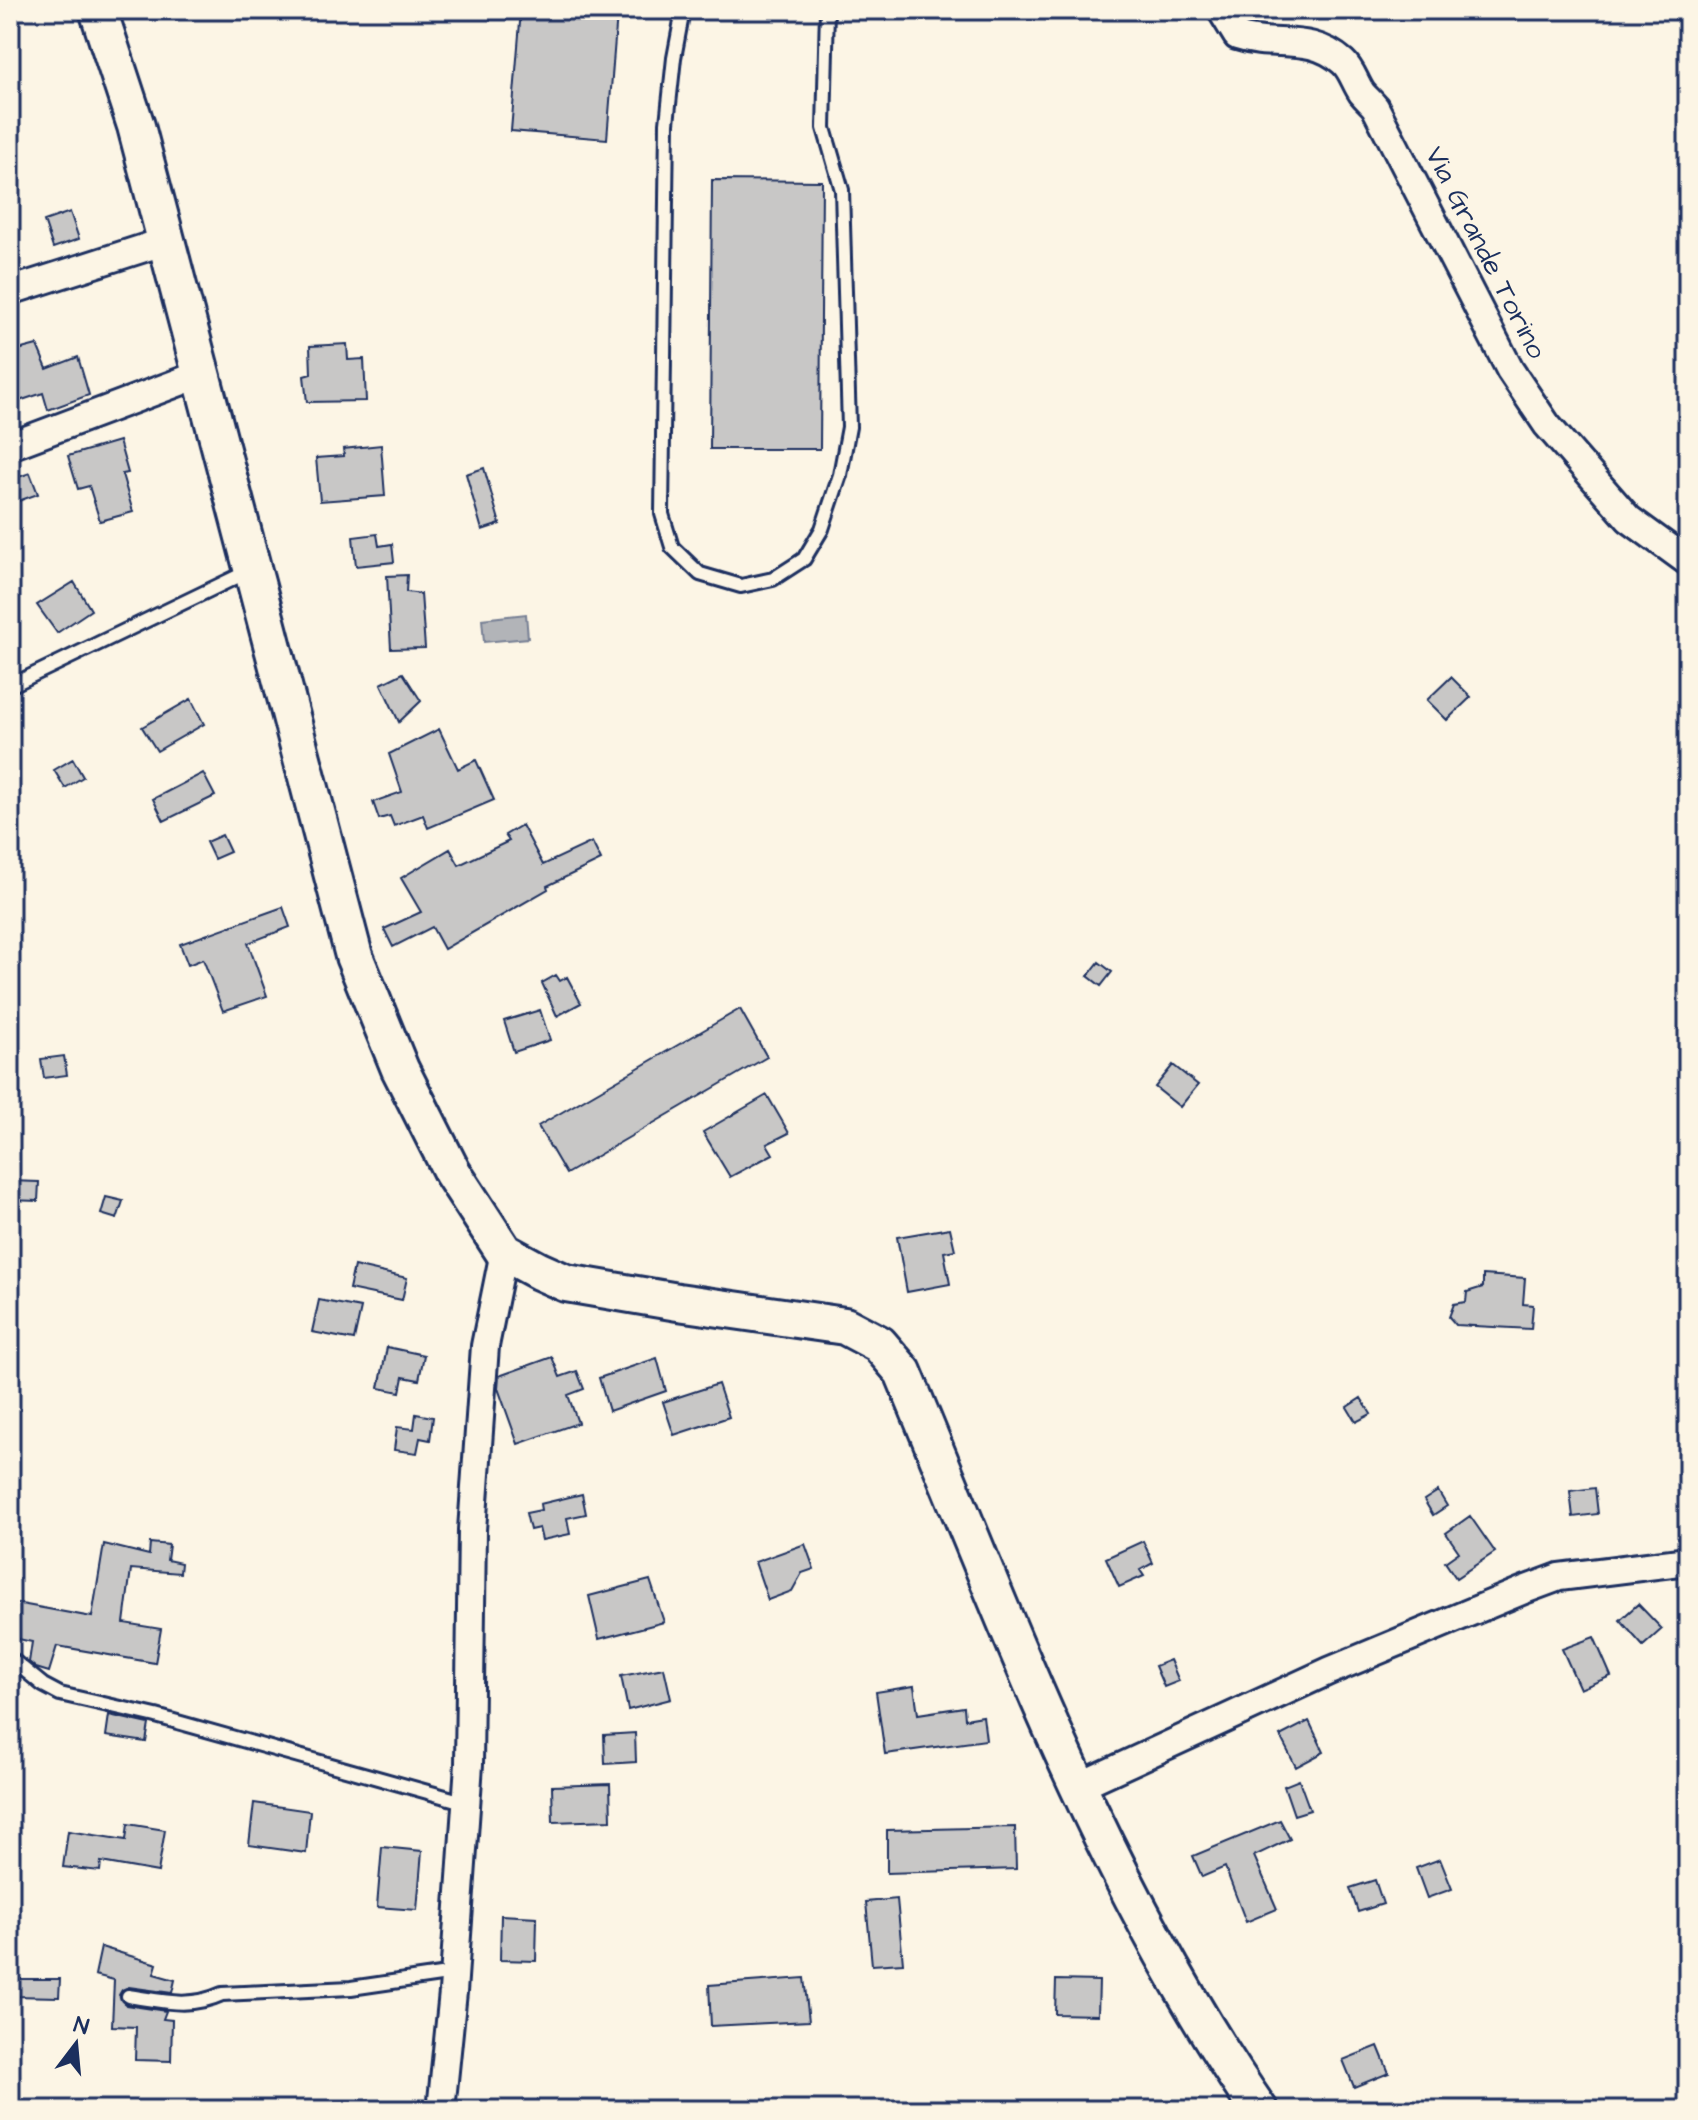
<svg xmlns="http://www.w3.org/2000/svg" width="1698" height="2120" font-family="'Architects Daughter',sans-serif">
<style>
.water{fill:#b2b4b8;stroke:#767f94;stroke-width:2}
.building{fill:#c8c7c6;stroke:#1b2f5e;stroke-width:2}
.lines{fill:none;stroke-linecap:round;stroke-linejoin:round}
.lane-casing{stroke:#1b2f5e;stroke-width:18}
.street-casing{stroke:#1b2f5e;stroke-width:32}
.secondary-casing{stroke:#1b2f5e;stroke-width:42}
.lane{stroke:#fcf5e5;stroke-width:12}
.street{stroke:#fcf5e5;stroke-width:26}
.secondary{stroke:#fcf5e5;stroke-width:36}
.labels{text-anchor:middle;stroke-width:8;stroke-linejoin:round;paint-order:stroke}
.street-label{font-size:28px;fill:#1b2f5e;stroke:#fcf5e5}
</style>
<rect width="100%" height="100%" fill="#fcf5e5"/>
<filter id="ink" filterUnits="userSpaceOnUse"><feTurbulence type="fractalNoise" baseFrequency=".0125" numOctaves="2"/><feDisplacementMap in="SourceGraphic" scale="16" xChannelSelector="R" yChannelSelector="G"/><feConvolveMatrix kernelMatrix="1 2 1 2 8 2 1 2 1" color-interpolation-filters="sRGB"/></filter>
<g filter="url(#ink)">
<path class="water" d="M526,614L528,638L484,642L482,619Z"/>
<path class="building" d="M521,10L617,14L607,139L511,131Z
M712,180L822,181L820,449H710Z
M70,212L79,239L53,248L44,221Z
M347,344L348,360L364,359L366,401L307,402L304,376L311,374L310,346Z
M37,345L47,369L78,357L89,395L48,410L43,393L10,404V352Z
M119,441L128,473L122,474L133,512L100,521L89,486L78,489L68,456Z
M381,445L385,496L320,501L316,458L344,456L343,449Z
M484,468L500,524L482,530L466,474Z
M30,473L38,494L10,504V480Z
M377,534L379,546L392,544L394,562L356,566L353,537Z
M407,575L406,592L421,594L425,648L391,649L387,576Z
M74,582L91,610L57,633L37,605Z
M403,673L421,701L399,722L381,684Z
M1451,677L1471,697L1447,720L1427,700Z
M191,699L204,724L157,751L142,727Z
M439,729L458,769L476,760L494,800L428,828L423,815L394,826L390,816L379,819L373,802L402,792L389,754Z
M73,759L83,777L65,788L54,770Z
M203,773L215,796L164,821L153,799Z
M522,825L543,865L592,842L601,860L547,886L548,889L444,949L432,927L393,947L384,929L421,912L401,878L450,849L459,865L509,841L505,835Z
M222,835L230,852L214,859L206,842Z
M283,907L290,927L248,943L267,996L223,1011L203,959L188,965L180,944Z
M1099,962L1112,972L1101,986L1088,976Z
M556,975L560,981L567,977L581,1003L557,1016L542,983Z
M740,1009L767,1057L566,1174L538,1126Z
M540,1010L550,1040L514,1052L504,1021Z
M64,1056L67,1075L44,1078L41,1059Z
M1173,1065L1198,1085L1180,1107L1155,1087Z
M767,1095L789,1133L767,1144L773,1154L730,1177L703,1132Z
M10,1181L39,1182L38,1201L10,1200Z
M106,1197L123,1201L117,1219L101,1214Z
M950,1228L955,1250L944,1252L950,1284L907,1292L897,1237Z
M354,1266L407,1278L402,1300L349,1289Z
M1483,1275L1525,1278L1523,1304L1533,1305L1531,1329L1456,1325L1449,1317L1454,1304L1466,1302L1467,1292L1483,1287Z
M319,1300L361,1308L354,1340L312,1332Z
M387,1347L424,1355L419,1380L403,1377L400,1392L379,1388Z
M552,1357L560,1377L577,1371L584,1389L568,1395L578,1423L518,1444L498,1388L499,1376Z
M657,1358L666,1391L609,1411L599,1378Z
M718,1384L729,1417L674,1435L663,1402Z
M1361,1398L1371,1414L1356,1422L1347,1407Z
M416,1414L433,1417L430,1440L420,1438L417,1453L394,1450L397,1427L414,1429Z
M1595,1488L1598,1514L1573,1517L1570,1491Z
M1438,1491L1447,1506L1433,1515L1424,1500Z
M582,1494L586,1514L567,1518L570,1534L542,1540L539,1528L530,1530L526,1513L541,1510L540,1504Z
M1470,1516L1495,1552L1456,1578L1445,1562L1459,1552L1446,1533Z
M1143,1541L1153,1563L1140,1570L1144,1576L1119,1587L1106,1558Z
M150,1543L169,1545L167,1560L181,1563L180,1573L131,1569L124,1623L161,1629L155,1663L57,1646L49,1672L36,1668L29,1662L32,1642L10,1637V1602L92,1617L104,1544L149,1555Z
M805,1544L814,1569L802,1573L792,1591L768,1600L755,1562Z
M650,1580L664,1622L599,1639L589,1596Z
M1638,1604L1662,1629L1643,1646L1620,1620Z
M1594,1637L1611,1676L1580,1689L1562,1649Z
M1170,1660L1179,1681L1164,1687L1155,1666Z
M664,1668L671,1699L628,1710L621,1676Z
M914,1686L918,1714L964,1707L965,1719L983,1716L986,1740L885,1754L876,1692Z
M109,1715L149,1724L146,1742L106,1736Z
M1309,1721L1324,1752L1296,1767L1280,1736Z
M635,1733L636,1762L605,1764L604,1735Z
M1299,1780L1310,1810L1294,1815L1284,1786Z
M610,1784L611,1820L553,1822L552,1786Z
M254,1803L310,1811L306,1853L249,1845Z
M1280,1820L1290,1839L1254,1856L1277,1909L1246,1922L1225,1867L1202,1877L1193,1856Z
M128,1824L165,1830L158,1872L101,1862L100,1871L63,1867L68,1831L126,1840Z
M1015,1827L1016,1869L887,1873V1830Z
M382,1847L422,1851L417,1910L377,1907Z
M1440,1859L1452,1889L1427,1898L1416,1868Z
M1375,1880L1383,1904L1358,1912L1350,1888Z
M897,1899L903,1963L872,1965L866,1902Z
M501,1915L537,1917L536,1961L500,1960Z
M101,1947L157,1964L154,1974L175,1980L172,1993L129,1987L122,1990L119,1995L126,2005L166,2011L163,2019L172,2020L171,2061L135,2060L136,2027L112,2026L114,1980L95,1975Z
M804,1978L809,2021L711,2026L709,1985Z
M13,1979H60L59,1997L13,1996Z
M1056,1980L1099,1981L1098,2015L1055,2014Z
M1378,2046L1389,2073L1354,2087L1343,2060Z"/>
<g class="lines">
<defs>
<path id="lane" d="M683,10L674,58L667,123L662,514L672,547L700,574L741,586L773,579L804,559L822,529L840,475L849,427L842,190L824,128L827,10
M10,686L249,571
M10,1658L43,1685L60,1694L156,1716L467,1803
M128,1996C163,2001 189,2009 222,1994L351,1988L454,1973"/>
<path id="street" d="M1221,10L1237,36C1275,49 1309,32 1343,62C1352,70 1355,83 1362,93C1366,98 1371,102 1375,107L1510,370L1547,425L1629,519L1688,562
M10,291L166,241
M10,446L201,374
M1079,1786L1329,1671L1524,1590L1559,1577L1688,1561
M441,2110L453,1992L469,1764L472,1530L485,1346L504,1252"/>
<path id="secondary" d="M98,10L136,126L354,956L400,1069L452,1172L504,1252L539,1271L566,1283L678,1302L845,1326L879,1344L903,1372C1008,1624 1103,1884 1259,2110"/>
</defs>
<use href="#lane" class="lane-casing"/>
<use href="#street" class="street-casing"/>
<use href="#secondary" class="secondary-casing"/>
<use href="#lane" class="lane"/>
<use href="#street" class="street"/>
<use href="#secondary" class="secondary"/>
</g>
</g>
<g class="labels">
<g class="street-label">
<text transform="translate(1487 252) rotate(63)" y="10">Via Grande Torino</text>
</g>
</g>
<rect width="1698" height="2120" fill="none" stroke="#fcf5e5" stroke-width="40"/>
<rect x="20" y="20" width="1658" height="2080" fill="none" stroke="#1b2f5e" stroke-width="3" filter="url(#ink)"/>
<g transform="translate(76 2044) rotate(16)" stroke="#fcf5e5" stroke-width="6" paint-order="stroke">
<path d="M0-6L14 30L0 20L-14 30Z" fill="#1b2f5e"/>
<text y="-12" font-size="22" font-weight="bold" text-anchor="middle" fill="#1b2f5e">N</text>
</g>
</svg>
